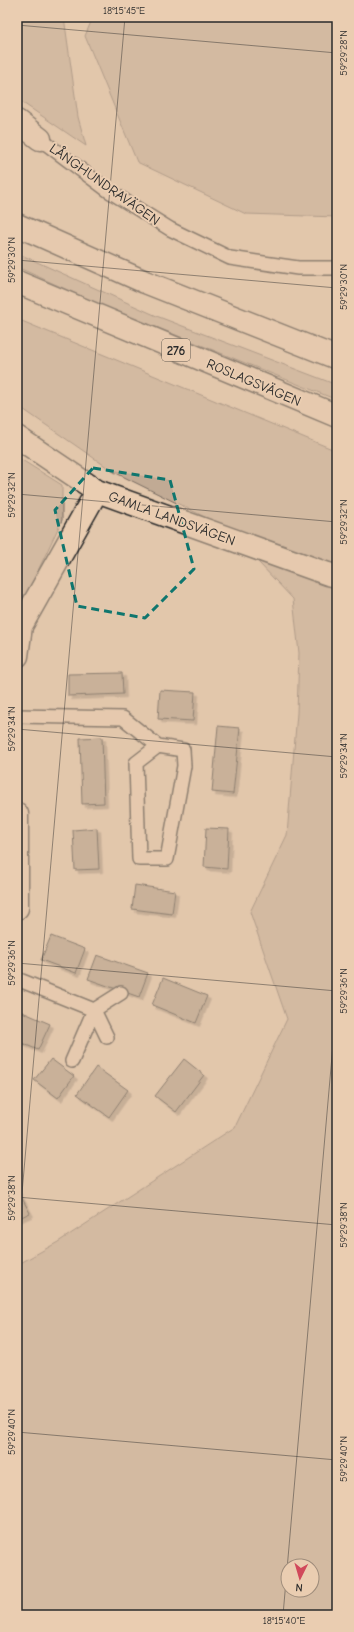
<svg xmlns="http://www.w3.org/2000/svg" width="354" height="1632" font-family="'Comic Neue',sans-serif">
<style>
.green{fill:#c1aa94;stroke:#766a60;fill-rule:evenodd}
.building{fill:#aa9783;stroke:#2b2b2b;filter:url(#shadow)}
.lines{fill:none;stroke-linecap:round;stroke-linejoin:round}
.service-casing{stroke:#2b2b2b;stroke-width:16}
.minor-casing{stroke:#2b2b2b;stroke-width:25}
.primary-casing{stroke:#2b2b2b;stroke-width:25}
.service{stroke:#eacdb1;stroke-width:13}
.minor{stroke:#eacdb1;stroke-width:22}
.primary{stroke:#eacdb1;stroke-width:22}
.marked{fill:none;stroke:#0f766e;stroke-width:3;stroke-dasharray:8 5;stroke-linejoin:round}
.ticks{fill:none;stroke:#2b2b2b;stroke-width:1;stroke-opacity:0.45}
.labels{text-anchor:middle;stroke-width:4;stroke-linejoin:round;paint-order:stroke}
.shield{fill:#eacdb1;stroke:#645c53;stroke-width:1}
.shield-label{font-size:13px;font-weight:bold;fill:#2b2b2b}
.street-label{font-size:14px;fill:#2b2b2b;stroke:#eacdb1}
.neatline{fill:none;stroke:#2b2b2b;stroke-width:1.5}
.ticks-label{font-size:10px;text-anchor:middle;fill:#2b2b2b}
</style>
<defs>
<filter id="shadow"><feDropShadow dx="3.5" dy="3.5" stdDeviation="0" flood-color="#0004"/></filter>
</defs>
<rect width="100%" height="100%" fill="#e2c7ac"/>
<filter id="ink" filterUnits="userSpaceOnUse"><feTurbulence type="fractalNoise" baseFrequency=".025" numOctaves="2"/><feDisplacementMap in="SourceGraphic" scale="8" xChannelSelector="R" yChannelSelector="G"/><feConvolveMatrix kernelMatrix="1 2 1 2 8 2 1 2 1" color-interpolation-filters="sRGB"/></filter>
<g filter="url(#ink)">
<path class="green" d="M17,17H64L78,117L86,146L17,99Z
M93,17H337V217L246,214L137,162L85,36Z
M17,253L159,317L337,385V400L94,302L17,267Z
M17,319L337,451V1615H17V1265L58,1242L235,1127L287,1019L250,912L287,835L297,713L299,653L293,599L225,527L114,472L17,405ZM288,1566H312V1590H288Z
M17,457L62,485V520L25,598H17Z"/>
<path class="building" d="M122,673L123,694L68,696V674Z
M160,690L195,692L193,721L158,719Z
M218,726L240,728L233,794L212,792Z
M102,737L104,803L82,804L80,738Z
M97,828L99,869L75,870L73,830Z
M206,828L229,829L227,869L204,867Z
M135,885L175,891L172,914L132,909Z
M51,936L85,949L76,973L41,960Z
M97,955L148,973L139,997L88,979Z
M163,978L207,996L196,1023L152,1005Z
M20,1011L50,1024L38,1050L17,1041V1017Z
M51,1059L74,1076L58,1098L34,1080Z
M184,1059L204,1075L176,1112L155,1096Z
M96,1067L128,1090L109,1117L77,1094Z
M17,1189L30,1213L17,1219Z"/>
<g class="lines">
<defs>
<path id="service" d="M40,139L109,191L170,229L230,258L298,268H337
M17,716L123,718L158,746L183,750L184,766L167,859H139L136,763L158,746
M17,979L94,1010L107,1037
M72,1061L94,1010L121,993"/>
<path id="minor" d="M17,121L40,139
M17,437L97,491L328,574L337,576
M17,656L21,626L97,491
M17,814V908"/>
<path id="primary" d="M17,225L145,282L337,358
M17,282L337,416"/>
</defs>
<use href="#service" class="service-casing"/>
<use href="#minor" class="minor-casing"/>
<use href="#primary" class="primary-casing"/>
<use href="#service" class="service"/>
<use href="#minor" class="minor"/>
<use href="#primary" class="primary"/>
</g>
</g>
<path d="M0 0H354V1632H0ZM93,468L170,480L194,569L145,618L77,606L55,510Z" fill="#e2c7ac" fill-opacity=".55" fill-rule="evenodd"/>
<path class="marked" d="M93,468L170,480L194,569L145,618L77,606L55,510Z"/>
<path class="ticks" d="M17,25L337,53M17,260L337,288M17,494L337,522M17,729L337,757M17,963L337,991M17,1197L337,1225M17,1250L125,17M17,1432L337,1460M283,1615L337,999"/>
<g class="labels">
<rect class="shield" x="162" y="339" width="28" height="22" rx="3"/>
<g class="shield-label">
<text x="176" y="355">276</text>
</g>
<g class="street-label">
<text transform="translate(105 184) rotate(35)" y="5">LÅNGHUNDRAVÄGEN</text>
<text transform="translate(254 382) rotate(23)" y="5">ROSLAGSVÄGEN</text>
<text transform="translate(172 518) rotate(20)" y="5">GAMLA LANDSVÄGEN</text>
</g>
</g>
<rect width="354" height="1632" fill="none" stroke="#eacdb1" stroke-width="44"/>
<g transform="translate(300 1578) rotate(185)"><circle r="19" fill="#eacdb1" stroke="#9e8c7b"/>
<path d="M0-3L7 15L0 10L-7 15Z" fill="#d1495b"/>
<text y="-6" font-size="11" font-weight="bold" text-anchor="middle" fill="#2b2b2b">N</text>
</g>
<rect x="22" y="22" width="310" height="1588" class="neatline"/>
<g class="ticks-label">
<text x="124" y="14">18°15'45"E</text>
<text transform="translate(343 53) rotate(-90)" y="4">59°29'28"N</text>
<text transform="translate(11 260) rotate(-90)" y="4">59°29'30"N</text>
<text transform="translate(343 287) rotate(-90)" y="4">59°29'30"N</text>
<text transform="translate(11 495) rotate(-90)" y="4">59°29'32"N</text>
<text transform="translate(343 522) rotate(-90)" y="4">59°29'32"N</text>
<text transform="translate(11 729) rotate(-90)" y="4">59°29'34"N</text>
<text transform="translate(343 756) rotate(-90)" y="4">59°29'34"N</text>
<text transform="translate(11 963) rotate(-90)" y="4">59°29'36"N</text>
<text transform="translate(343 991) rotate(-90)" y="4">59°29'36"N</text>
<text transform="translate(11 1198) rotate(-90)" y="4">59°29'38"N</text>
<text transform="translate(343 1225) rotate(-90)" y="4">59°29'38"N</text>
<text transform="translate(11 1432) rotate(-90)" y="4">59°29'40"N</text>
<text transform="translate(343 1459) rotate(-90)" y="4">59°29'40"N</text>
<text x="284" y="1624">18°15'40"E</text>
</g>
</svg>
